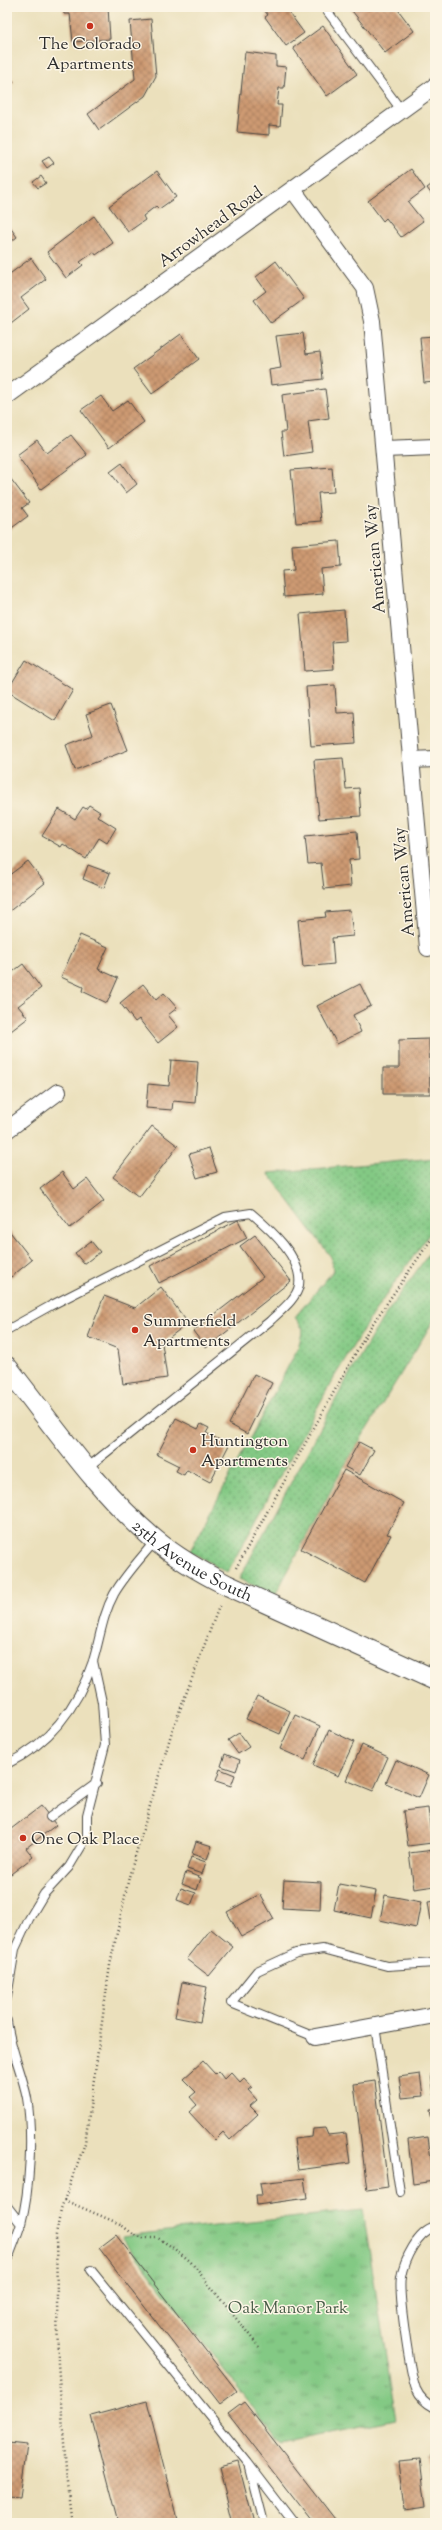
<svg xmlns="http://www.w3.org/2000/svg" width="442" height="2530" font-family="'Sorts Mill Goudy',serif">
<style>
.grass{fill:url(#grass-dots);stroke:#577a58}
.park{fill:url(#park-tufts);stroke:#577a58}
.building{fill:url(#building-cross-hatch)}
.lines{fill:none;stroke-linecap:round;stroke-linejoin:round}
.service-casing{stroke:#484641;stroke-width:10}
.minor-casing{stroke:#484641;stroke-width:18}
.tertiary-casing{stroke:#484641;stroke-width:22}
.path{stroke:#484641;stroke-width:2.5;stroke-dasharray:1 3;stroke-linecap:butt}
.service{stroke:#fff;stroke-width:8}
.minor{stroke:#fff;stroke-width:16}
.tertiary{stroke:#fff;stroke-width:20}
.poi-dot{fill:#c8321e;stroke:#fcf5e5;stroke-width:1.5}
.labels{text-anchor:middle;stroke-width:3;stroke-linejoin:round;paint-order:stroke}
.poi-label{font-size:17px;fill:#2b2b2b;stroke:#fcf5e5;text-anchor:start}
.street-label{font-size:17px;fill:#2b2b2b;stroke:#fcf5e5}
.park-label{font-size:17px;fill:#455a46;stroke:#fcf5e5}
</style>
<defs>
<pattern id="grass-dots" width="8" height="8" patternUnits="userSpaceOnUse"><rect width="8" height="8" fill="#83c984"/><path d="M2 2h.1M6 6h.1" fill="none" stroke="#6ba36c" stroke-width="1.8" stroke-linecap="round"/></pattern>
<pattern id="park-tufts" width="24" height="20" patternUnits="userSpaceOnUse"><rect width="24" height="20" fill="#83c984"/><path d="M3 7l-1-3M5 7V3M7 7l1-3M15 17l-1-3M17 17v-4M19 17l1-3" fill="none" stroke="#6ba36c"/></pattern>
<pattern id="building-cross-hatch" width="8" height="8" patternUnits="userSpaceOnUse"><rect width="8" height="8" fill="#cd9a72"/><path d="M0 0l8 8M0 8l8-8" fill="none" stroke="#a77e5e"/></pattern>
</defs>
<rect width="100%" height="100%" fill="#fcf5e5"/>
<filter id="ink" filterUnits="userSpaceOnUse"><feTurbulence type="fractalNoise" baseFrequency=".025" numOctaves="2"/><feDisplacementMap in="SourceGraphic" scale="8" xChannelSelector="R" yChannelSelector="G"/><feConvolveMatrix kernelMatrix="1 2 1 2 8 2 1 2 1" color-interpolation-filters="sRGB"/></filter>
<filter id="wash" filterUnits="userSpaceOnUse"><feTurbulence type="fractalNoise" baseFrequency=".012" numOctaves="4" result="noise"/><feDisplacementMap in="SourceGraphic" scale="16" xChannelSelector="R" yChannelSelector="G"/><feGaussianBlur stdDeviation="0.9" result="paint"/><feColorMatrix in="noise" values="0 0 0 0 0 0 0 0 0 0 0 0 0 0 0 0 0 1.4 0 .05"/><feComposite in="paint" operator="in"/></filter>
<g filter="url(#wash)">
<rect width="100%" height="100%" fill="#ebe0bc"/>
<path class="grass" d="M435,1158V1226L372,1315L333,1379L227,1573L190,1551L298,1348L303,1329L295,1317L333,1271L331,1257L268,1173Z
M435,1245V1318L343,1468L275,1595L239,1579L349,1375L381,1321Z"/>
<path class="park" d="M363,2210L396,2420L280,2443L121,2236Z"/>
<g id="blocks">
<path class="building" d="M63,7H108L110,39L73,42L70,14H64Z
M269,7H285L304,33L286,46L265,17L268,15L264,10Z
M349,7H396L414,31L385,53Z
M151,19L156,76L145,96L99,130L88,114L135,79L130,21Z
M323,26L357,74L327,96L293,48Z
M245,52L276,56V66L286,67L284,88H279L277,105H282L280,126L269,125V135L237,132Z
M7,73L14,82L7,87Z
M49,157L54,163L47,168L42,161Z
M411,169L425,189L408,202L423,221L401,237L386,218L383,221L368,201Z
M157,171L176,197L159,209L156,206L143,216L145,220L128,232L109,206Z
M41,176L46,183L38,188L33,182Z
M435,182V199L427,188Z
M94,216L113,243L96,255L94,252L80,262L83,265L66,278L47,252Z
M7,223L17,237L7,245Z
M31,258L46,279L21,298L29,309L7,326V276Z
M276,261L304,299L271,323L254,300L266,291L256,277Z
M303,333L306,354L320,352L323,379L271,385L269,370L281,368L276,336Z
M181,334L199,359L152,394L133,369Z
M435,336V382L424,383L420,337Z
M325,389L329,418L308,421L312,452L284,456L281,432H286L282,395Z
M101,396L112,411L128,400L144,422L109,448L81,410Z
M71,435L87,455L41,489L17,455L37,440L47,453Z
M122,463L137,484L126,493L110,472Z
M332,467L334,492L318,493L321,521L296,523L291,470Z
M7,474L29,503L22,508L28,516L9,530L7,527Z
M339,541L341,567L321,569L323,594L284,597L282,571L294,570L292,545Z
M344,610L346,641L332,642L334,669L305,671L300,614Z
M26,660L73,690L55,721L7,691Z
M335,685L337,713L354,712L356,743L311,746L306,687Z
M111,705L128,750L75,770L66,745L93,735L86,714Z
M343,758L346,789L359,788L361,816L319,819L314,760Z
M89,805L100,812L97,816L116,828L107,843L99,838L86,859L63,844L61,847L42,836L59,809L75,819L83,807L86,809Z
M357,831L359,859L349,860L351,886L324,889L321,863L308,864L305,836Z
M28,861L45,883L7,913V874L8,876Z
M88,865L110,873L104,888L83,879Z
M350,910L353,936L332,938L334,964L303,967L298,920L326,917L325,912Z
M80,935L108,947L98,969L118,978L107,1003L82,991L83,987L61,977Z
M23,964L41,988L18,1006L28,1018L7,1034V976Z
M143,984L156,1000L164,993L177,1008L168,1015L178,1027L158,1043L139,1019L135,1022L120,1003Z
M360,984L371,1006L353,1015L361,1032L337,1044L317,1006Z
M429,1039L430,1094H383V1068H399V1040Z
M171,1060L198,1062L195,1103L173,1101L172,1110L146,1108L148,1084L169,1086Z
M152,1126L178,1146L139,1197L113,1177Z
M209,1148L217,1172L197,1178L189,1154Z
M62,1172L74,1189L87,1179L104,1201L70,1228L40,1189Z
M238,1220L247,1238L159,1283L150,1266Z
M7,1228L32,1260L11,1277L7,1272Z
M255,1235L291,1281L206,1348L193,1331L263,1277L240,1246Z
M91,1241L100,1252L84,1264L75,1253Z
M161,1287L188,1323L162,1343L167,1378L123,1384L118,1349L88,1337L104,1296L135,1308Z
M254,1374L272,1383L247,1434L229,1424Z
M176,1418L198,1429L201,1424L209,1428L206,1433L229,1445L210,1482L187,1470L184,1475L176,1471L179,1466L157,1455Z
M359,1442L374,1450L360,1475L345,1467Z
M344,1470L404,1503L387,1534L391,1535L365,1583L301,1549Z
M257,1696L290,1711L280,1734L246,1719Z
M295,1715L320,1726L305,1760L280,1749Z
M329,1730L354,1742L338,1776L313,1765Z
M239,1733L249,1747L238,1754L228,1740Z
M362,1745L388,1757L373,1791L346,1780Z
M225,1754L240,1760L236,1771L221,1766Z
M396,1760L429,1775L419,1798L386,1783Z
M220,1769L235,1775L231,1786L216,1781Z
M41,1806L56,1825L26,1848L33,1857L7,1877V1823L11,1829Z
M428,1808L432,1843L408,1846L403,1811Z
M196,1841L212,1846L207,1859L192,1854Z
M434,1850L435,1886L414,1889L409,1853Z
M191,1857L206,1862L202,1874L187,1869Z
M186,1872L201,1878L197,1890L182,1884Z
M284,1880L321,1882L320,1910L282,1908Z
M339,1884L376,1891L371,1918L334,1910Z
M181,1888L196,1893L191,1905L177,1900Z
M260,1894L274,1919L241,1937L227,1912Z
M385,1895L421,1902L416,1928L380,1920Z
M435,1901V1927H432L428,1902Z
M211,1929L233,1947L209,1976L187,1959Z
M182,1982L207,1987L200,2022L175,2017Z
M203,2061L215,2074L218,2071L224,2079L231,2072L240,2082L244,2078L252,2087L248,2090L257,2100L250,2106L258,2114L230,2140L223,2132L215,2140L189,2112L197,2105L190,2097L196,2092L183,2079Z
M420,2074L423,2096L402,2098L399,2077Z
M431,2074H435V2095H434Z
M375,2081L388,2187L367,2190L354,2084Z
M430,2110H435V2120H432Z
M325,2128L328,2135L346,2133L350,2163L298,2170L294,2139L312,2137L313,2129Z
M428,2137L434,2181L413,2184L408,2140Z
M304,2178L307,2198L257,2205L256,2195H262L260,2183Z
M116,2235L237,2391L220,2404L99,2248Z
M147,2401L178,2523H119L91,2416Z
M244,2402L338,2523H313L228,2414Z
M7,2443L27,2445L20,2497L7,2496Z
M431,2455H435V2482H434Z
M420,2459L426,2507L404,2510L398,2461Z
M238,2462L254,2523H233L219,2467Z"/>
</g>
</g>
<g filter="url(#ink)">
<use href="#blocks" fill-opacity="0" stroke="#484641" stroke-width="1"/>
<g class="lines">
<defs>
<path id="service" d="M324,7L402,111
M7,1330L50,1306L225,1217L251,1213C269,1228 303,1258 299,1285C297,1299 279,1312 270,1321L87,1468
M7,1764C50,1743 78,1706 93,1661C100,1639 102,1616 114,1594C125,1575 141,1558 155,1541
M50,1817L97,1783
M7,1997L15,1949L29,1919L44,1894L69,1867L87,1837V1815L105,1745L102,1702L93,1661
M7,2021C10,2048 22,2072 27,2098C33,2134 30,2189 21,2224C17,2236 12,2249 7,2261
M375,2026L400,2192
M315,2037L231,2003L257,1971L296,1953L323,1949L387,1966L435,1963
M7,2206L21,2224
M435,2227C417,2232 404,2260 401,2277C398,2294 410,2373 416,2389C420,2398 427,2404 435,2408
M91,2270L248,2463L294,2523
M250,2468L264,2523"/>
<path id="minor" d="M293,190L365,288L372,321L428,948
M7,396L435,86
M384,449L435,447
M411,760L435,759
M7,1130L58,1092
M315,2037L435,2015"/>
<g id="tertiary">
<path id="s1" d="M7,1367C54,1426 97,1491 155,1540C177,1558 201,1572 227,1585L435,1680"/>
</g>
</defs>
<use href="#service" class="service-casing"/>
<use href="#minor" class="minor-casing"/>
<use href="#tertiary" class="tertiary-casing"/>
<path class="path" d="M236,1568L369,1329L435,1234
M64,2200L120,2224L133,2234L143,2238H158L172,2247L190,2261L259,2347
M72,2523L67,2483L58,2363L56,2235L61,2209L85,2143L110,1965L129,1877L172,1731L220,1604"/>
<use href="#service" class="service"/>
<use href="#minor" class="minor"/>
<use href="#tertiary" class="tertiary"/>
</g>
</g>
<g class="poi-dot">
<circle cx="90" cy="26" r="4"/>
<circle cx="135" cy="1330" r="4"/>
<circle cx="193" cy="1450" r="4"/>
<circle cx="23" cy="1838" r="4"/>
</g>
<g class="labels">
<g class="poi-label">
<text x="90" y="49" text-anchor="middle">The Colorado<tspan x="90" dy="20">Apartments</tspan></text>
<text x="143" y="1326">Summerfield<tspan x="143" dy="20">Apartments</tspan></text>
<text x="201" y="1446">Huntington<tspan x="201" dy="20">Apartments</tspan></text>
<text x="31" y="1844">One Oak Place</text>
</g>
<g class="street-label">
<text transform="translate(210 226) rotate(-36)" y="6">Arrowhead Road</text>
<text transform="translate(374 559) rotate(-95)" y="6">American Way</text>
<text transform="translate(403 882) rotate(-95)" y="6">American Way</text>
<text dy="6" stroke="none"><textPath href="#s1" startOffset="271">25th Avenue South</textPath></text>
</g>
<g class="park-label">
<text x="288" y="2313">Oak Manor Park</text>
</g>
</g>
<rect width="442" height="2530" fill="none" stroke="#fcf5e5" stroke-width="24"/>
</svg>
